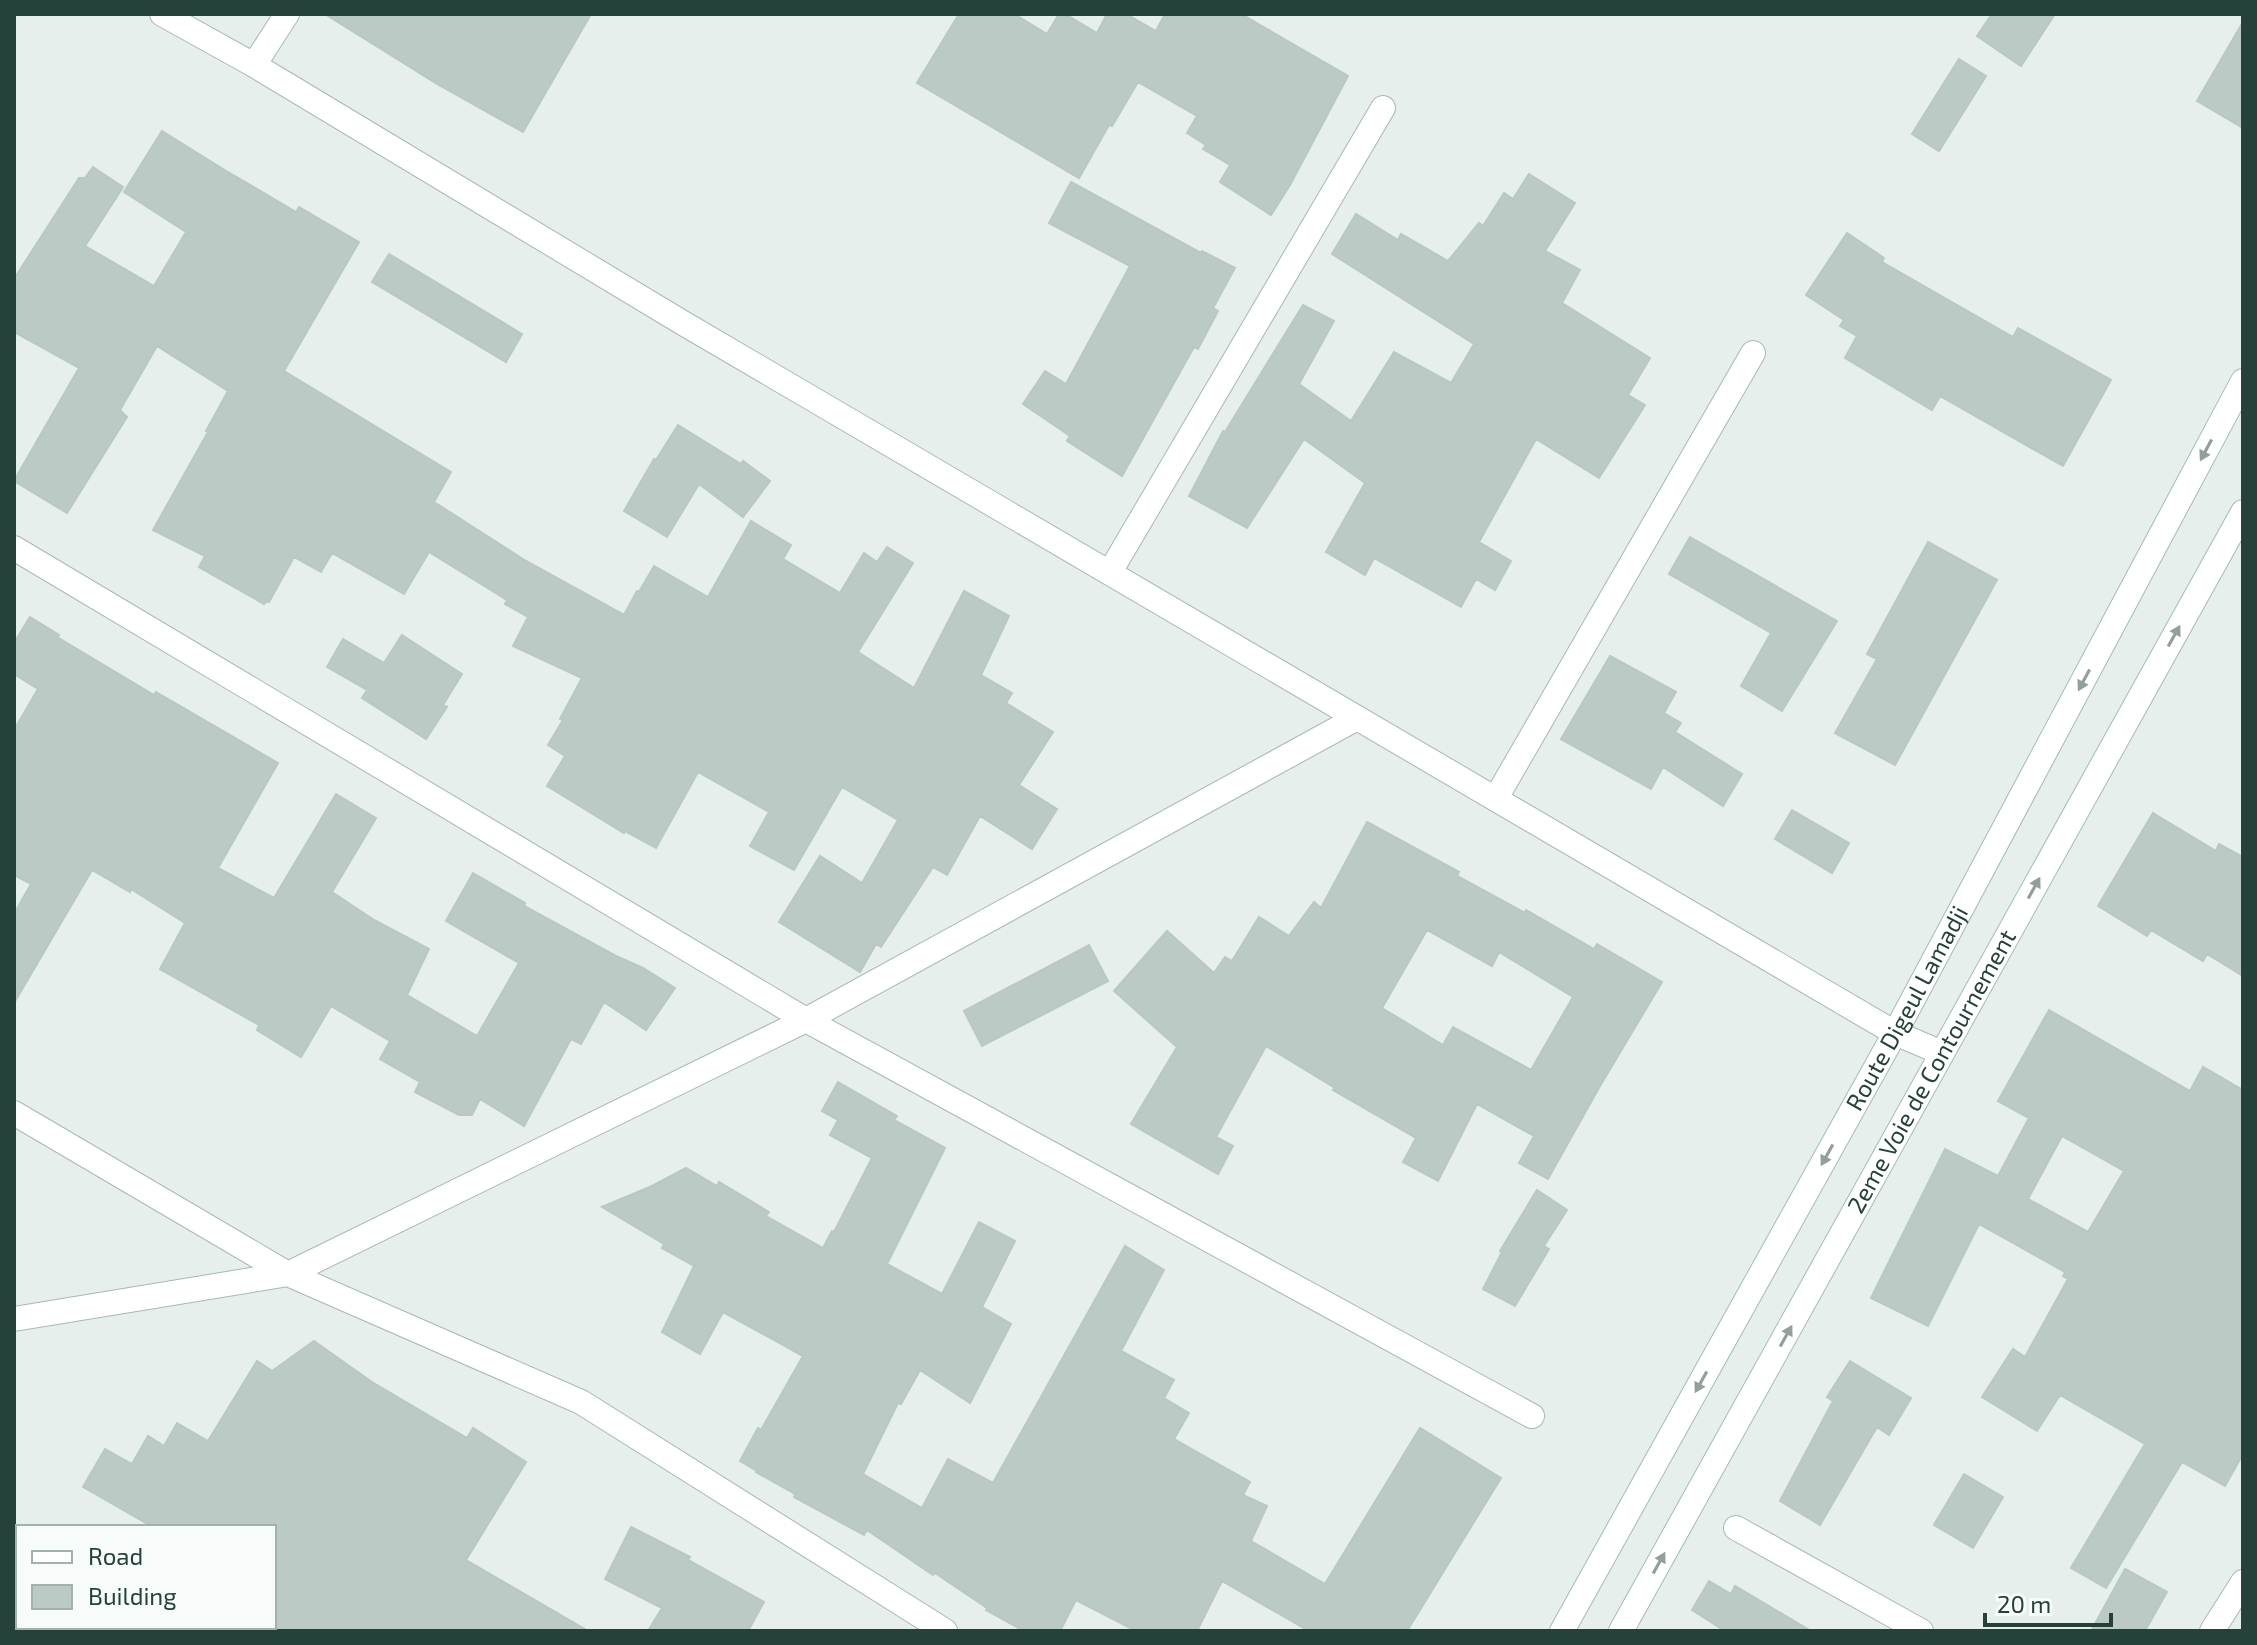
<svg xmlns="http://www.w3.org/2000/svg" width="2257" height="1645" font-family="'Exo 2',sans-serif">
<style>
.building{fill:#bbcac4;stroke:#b8c9c2;stroke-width:2;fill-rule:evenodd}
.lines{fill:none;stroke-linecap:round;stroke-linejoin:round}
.minor-casing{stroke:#a8b8b2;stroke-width:26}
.tertiary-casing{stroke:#a8b8b2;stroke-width:26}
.secondary-casing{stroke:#a4bbb3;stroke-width:26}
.minor{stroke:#fff;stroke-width:24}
.tertiary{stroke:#fff;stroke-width:24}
.secondary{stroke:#fff;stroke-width:24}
.oneway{fill:#92a09c}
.labels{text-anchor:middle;stroke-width:8;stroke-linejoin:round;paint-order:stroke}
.street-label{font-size:24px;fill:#24423a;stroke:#f7fbf9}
</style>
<rect width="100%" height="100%" fill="#e6efeb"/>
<path class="building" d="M325,14H591L523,132L437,84Z
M959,14H1014L1047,34L1059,14H1065L1097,33L1107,14H1126L1156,31L1165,14H1241L1348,76L1290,185L1271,215L1220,182L1230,165L1203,149L1206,145L1187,133L1197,116L1138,82L1112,126L1109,125L1079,178L917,83Z
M1992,14H2055L2021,66L1977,36Z
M2243,22V128L2197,101Z
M1959,59L1986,76L1939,151L1912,134Z
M162,131L223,169L296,212L299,207L359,242L284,371L451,472L434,502L526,561L624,615L637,591L639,592L654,566L708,597L751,521L791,545L783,559L840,593L864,553L877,562L887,547L913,563L858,652L914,688L964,591L1009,616L981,675L1012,693L1006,703L1053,732L1019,785L1057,809L1032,849L980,816L947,875L933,867L881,947L876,944L860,972L779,922L820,856L862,883L898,820L842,787L794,870L750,846L769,812L698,772L656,848L625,831L624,833L547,786L565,756L548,745L563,720L560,719L582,678L513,646L528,617L505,604L507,600L429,552L404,594L332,553L321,572L294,557L269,602L267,601L264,604L199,567L205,556L153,530L208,432L206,431L228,391L157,346L120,410L127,417L67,513L14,481L79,368L14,332V279L79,178H85L93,167L123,187L85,246L154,286L186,232L124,192Z
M1529,174L1575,203L1545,251L1580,270L1562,303L1650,358L1628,395L1645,405L1599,478L1536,439L1479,542L1511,561L1495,590L1476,579L1461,607L1374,558L1365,575L1326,552L1365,483L1304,439L1247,528L1189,496L1223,431L1225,432L1303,305L1334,321L1299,384L1351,421L1394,352L1451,383L1474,344L1332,254L1356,214L1398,240L1401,234L1448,261L1479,223L1483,226L1504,193L1513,199Z
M1071,182L1201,253L1202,251L1235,268L1213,308L1218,311L1198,349L1194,347L1122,476L1067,441L1070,436L1023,404L1045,371L1066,384L1130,266L1049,223Z
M1847,233L1884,258L1882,262L2013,337L2018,328L2111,380L2063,466L1940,396L1932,410L1845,358L1857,336L1840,326L1844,320L1806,295Z
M389,254L522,334L506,362L372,282Z
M678,425L741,464L743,461L770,481L743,517L699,484L667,537L624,511L654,459L656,460Z
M1690,537L1837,621L1782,711L1741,686L1771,633L1669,574Z
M1928,542L1997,580L1895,765L1835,733L1877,659L1867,654Z
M30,617L59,635L57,637L154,695L156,692L278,763L218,868L274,898L336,794L376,818L332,892L374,920L429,949L407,995L477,1036L519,963L446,921L473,873L525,903L524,906L616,956L643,968L675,988L646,1030L604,1002L581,1044L571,1039L524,1126L480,1099L472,1115H459L415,1092L420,1082L380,1059L390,1041L331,1006L301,1057L257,1030L259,1025L160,969L185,923L131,889L130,892L92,870L14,1003V914L31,884L14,875V730L38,689L14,674V643Z
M402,635L462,674L443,705L447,707L426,739L362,698L367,690L327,667L343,639L384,663Z
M1610,656L1676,692L1664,713L1681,723L1675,732L1742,774L1723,806L1663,767L1651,789L1561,739Z
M1792,810L1849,843L1832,873L1775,839Z
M2153,813L2216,851L2219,844L2243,857V976L2207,954L2203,961L2151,930L2147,936L2098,906Z
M1367,822L1459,872L1457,876L1525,913L1526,910L1594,949L1597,944L1662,982L1600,1086L1548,1179L1519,1163L1534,1136L1477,1104L1438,1181L1403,1162L1416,1138L1333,1090L1335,1088L1266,1046L1216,1137L1233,1146L1218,1174L1131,1124L1177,1047L1114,991L1167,931L1214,973L1225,957L1232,961L1259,917L1289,936L1314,902L1321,908ZM1427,930L1492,966L1499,952L1573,997L1531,1070L1453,1027L1443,1045L1382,1008Z
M1089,945L1108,981L982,1046L964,1011Z
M2049,1010L2190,1091L2203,1067L2243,1090V1454L2225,1486L2182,1462L2106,1588L2071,1568L2145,1444L2060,1395L2037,1431L1982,1397L2013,1349L2025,1357L2068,1279L2063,1276L2065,1272L1979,1224L1928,1326L1871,1298L1945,1149L1998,1176L2029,1118L1998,1101ZM2062,1136L2124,1171L2088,1232L2028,1199Z
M838,1082L897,1116L894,1120L945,1148L887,1264L942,1294L979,1222L1015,1241L982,1307L1011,1324L970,1403L920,1370L901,1404L898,1403L863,1474L922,1508L948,1459L993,1483L1125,1246L1164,1270L1121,1351L1174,1380L1164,1398L1189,1413L1174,1439L1250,1482L1243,1495L1267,1506L1251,1541L1325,1584L1420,1428L1501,1478L1407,1631H1309L1222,1581L1197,1631H1136L1076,1600L1060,1631H1024L986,1610L987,1608L935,1573L933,1575L867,1530L864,1535L794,1497L795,1494L756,1472L757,1471L740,1461L758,1428L761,1430L803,1356L723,1312L700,1354L662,1332L694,1266L662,1248L664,1244L602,1207L652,1186L686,1168L717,1186L719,1182L769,1212L766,1216L823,1248L832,1231L834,1232L872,1158L830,1135L838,1120L822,1111Z
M1537,1190L1567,1210L1544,1246L1549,1249L1515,1306L1483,1289L1502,1252L1500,1251Z
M314,1341L372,1382L467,1438L473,1428L526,1462L466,1560L588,1631H274V1527H153L83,1487L105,1449L132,1464L148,1436L164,1446L177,1423L208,1441L257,1361L272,1371Z
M1850,1361L1911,1398L1889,1435L1877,1427L1820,1525L1780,1501L1833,1401L1827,1397Z
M1964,1474L2003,1497L1973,1548L1934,1525Z
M631,1527L690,1557L688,1560L764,1602L748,1631H648L662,1608L605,1579Z
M2125,1569L2167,1592L2145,1631H2091Z
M1709,1581L1731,1594L1735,1586L1811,1631H1725L1692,1610Z"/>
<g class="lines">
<defs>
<path id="minor" d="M254,65L287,14
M14,548L806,1020L1532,1416
M1110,572L1383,108
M1496,798L1753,353
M14,1113L288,1274L581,1402L945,1631
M14,1319L288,1274L806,1020L1357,718
M1736,1528L1921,1631
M2212,1631L2243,1582"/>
<path id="tertiary" d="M162,14L254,65L683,323L1895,1033L1942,1053"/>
<g id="secondary">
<path id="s1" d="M1562,1631L1895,1033L2243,381"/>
<path id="s2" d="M1621,1631L2243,512"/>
</g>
</defs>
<use href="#minor" class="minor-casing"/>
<use href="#tertiary" class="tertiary-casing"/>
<use href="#secondary" class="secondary-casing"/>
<use href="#minor" class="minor"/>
<use href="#tertiary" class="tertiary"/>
<use href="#secondary" class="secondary"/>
</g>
<defs><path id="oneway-solid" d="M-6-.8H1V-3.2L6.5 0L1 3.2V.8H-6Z" transform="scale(2)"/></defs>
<g class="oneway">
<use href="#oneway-solid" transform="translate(2206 450) rotate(118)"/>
<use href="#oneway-solid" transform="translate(2174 636) rotate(-61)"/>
<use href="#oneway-solid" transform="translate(2084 680) rotate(118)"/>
<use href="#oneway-solid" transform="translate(2034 888) rotate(-61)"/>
<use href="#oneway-solid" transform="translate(1827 1155) rotate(119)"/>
<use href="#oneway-solid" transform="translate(1786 1336) rotate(-61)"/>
<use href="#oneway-solid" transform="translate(1701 1382) rotate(119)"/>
<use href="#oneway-solid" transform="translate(1659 1563) rotate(-61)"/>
</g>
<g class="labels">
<g class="street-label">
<text dy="8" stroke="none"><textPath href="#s1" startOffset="712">Route Digeul Lamadji</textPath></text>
<text dy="8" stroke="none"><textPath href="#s2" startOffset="640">2eme Voie de Contournement</textPath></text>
</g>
</g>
<rect width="2257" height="1645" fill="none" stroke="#24423a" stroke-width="32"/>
<rect x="16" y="1525" width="260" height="104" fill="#f7fbf9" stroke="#a3b1ad" stroke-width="2"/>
<rect x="32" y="1551" width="40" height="12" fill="#ffffff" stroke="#a3b1ad" stroke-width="2"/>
<text x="88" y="1565" font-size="24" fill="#24423a">Road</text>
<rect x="32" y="1585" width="40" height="24" fill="#bbcac4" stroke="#a3b1ad" stroke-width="2"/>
<text x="88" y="1605" font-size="24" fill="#24423a">Building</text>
<path d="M1985 1613v12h126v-12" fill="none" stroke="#24423a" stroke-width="4"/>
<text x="1997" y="1613" font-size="24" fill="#24423a" stroke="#f7fbf9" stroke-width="6" paint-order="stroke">20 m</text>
</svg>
